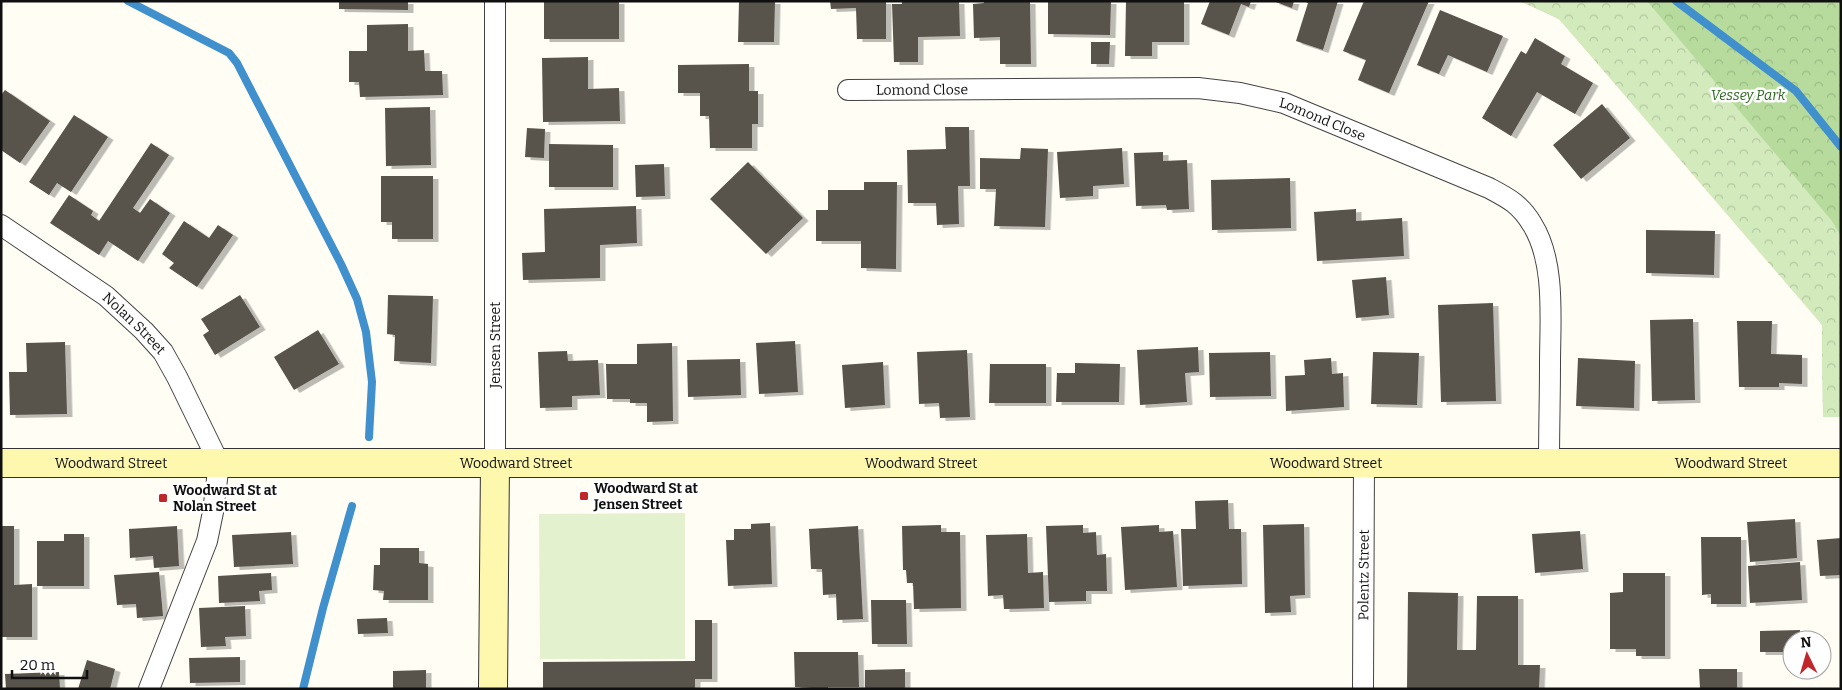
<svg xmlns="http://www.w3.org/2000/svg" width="1842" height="690" font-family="Bitter,serif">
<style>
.forest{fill:url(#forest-crowns)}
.park{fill:url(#park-crowns)}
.pitch{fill:#e4f1ce}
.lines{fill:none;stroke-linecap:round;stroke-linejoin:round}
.stream{stroke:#3f90cd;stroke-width:8}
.building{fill:#59524c;filter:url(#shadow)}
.street-casing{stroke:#434343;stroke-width:22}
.secondary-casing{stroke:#323232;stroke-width:30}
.street{stroke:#fff;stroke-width:20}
.secondary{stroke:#fef8af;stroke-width:28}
.poi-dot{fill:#c12729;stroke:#fff;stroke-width:2}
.labels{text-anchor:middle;stroke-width:5;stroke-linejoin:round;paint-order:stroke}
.street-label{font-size:14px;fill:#101010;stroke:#fff}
.park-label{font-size:14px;font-style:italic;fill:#2c691f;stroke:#fff}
.poi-label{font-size:14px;font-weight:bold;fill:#101010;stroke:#fff;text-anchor:start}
</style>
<defs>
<pattern id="forest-crowns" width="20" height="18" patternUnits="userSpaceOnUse" patternTransform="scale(1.25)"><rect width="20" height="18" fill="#b6db9c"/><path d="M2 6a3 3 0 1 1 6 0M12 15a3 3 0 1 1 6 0" fill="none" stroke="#9bbb85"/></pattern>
<pattern id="park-crowns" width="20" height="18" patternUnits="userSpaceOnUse" patternTransform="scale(1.25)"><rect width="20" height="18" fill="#d3eabc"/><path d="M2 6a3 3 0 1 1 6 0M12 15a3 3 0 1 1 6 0" fill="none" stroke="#b4c8a1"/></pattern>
<filter id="shadow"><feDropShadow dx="5.5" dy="3" stdDeviation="0" flood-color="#0004"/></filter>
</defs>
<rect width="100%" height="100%" fill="#fffdf4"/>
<path class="forest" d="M1520,1H1841V417H1823L1822,325L1791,283L1559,19Z"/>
<path class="park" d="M1520,1H1647L1832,221L1841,236V417H1823L1822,325L1559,19Z"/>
<path class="pitch" d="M685,513V659H540L539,514Z"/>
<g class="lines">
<path class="stream" d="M128,1L229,53L237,63L341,264L357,299L366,332L372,382L369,437
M1676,1L1796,91L1841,147
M303,689L323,608L352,506"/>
</g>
<path class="building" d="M339,1H408V10L339,9Z
M544,1H619V39H544Z
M739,1H775L774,42H738Z
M830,1H886V39H857L856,8L831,9Z
M902,1H959L960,36L918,37V62H894L892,4H902Z
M984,1H1030L1031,64H1000V37L974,38L973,4L984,3Z
M1048,1H1111L1110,35L1048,34Z
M1126,1H1184V42H1152V56H1125Z
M1210,1H1251L1249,7L1241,4L1229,35L1201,24Z
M1273,1H1294L1292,8Z
M1338,1L1323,50L1296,41L1308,3L1303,1Z
M1364,1H1429L1389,93L1358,80L1366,60L1343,51Z
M1440,10L1503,36L1487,72L1448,55L1439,74L1417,65Z
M408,24V51L424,50L425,71H442L443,95L360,97L359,82H349V51H367V25Z
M1535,38L1565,56L1561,64L1593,83L1575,114L1537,92L1511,136L1482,118L1521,51L1526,54Z
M1091,42H1110L1109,64H1091Z
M588,57V89L619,88L620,121L543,122L542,58Z
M749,64V91H758V124H752V148H710L709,116H700V93H678V65Z
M5,90L50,121L20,163L1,150V95Z
M1602,104L1630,138L1581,179L1553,145Z
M430,107L431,165L386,166L385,108Z
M74,115L108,137L71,192L57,183L49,195L29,182Z
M945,127H969L970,186H958L959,224L937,225L936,203H908L907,150L946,149Z
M527,128L545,129L544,158L525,157Z
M151,143L169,155L133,208L140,213L150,199L170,213L138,261L108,241L99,255L50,223L69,195L93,211L91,215L99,221Z
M549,144L613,145V187H549Z
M1021,148L1048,149L1045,227L994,226L996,189H980V158L1020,159Z
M1122,148L1124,184L1093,186V196L1060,198L1057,152Z
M1163,152V161L1187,160L1189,209L1167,210L1166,205L1136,206L1134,153Z
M748,162L803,218L766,254L710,199Z
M664,164L665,196L636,197L635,165Z
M381,176H433V239H392V222H381Z
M1290,178L1291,228L1212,230L1211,180Z
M864,182H897L896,269L861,268V241H816V210H828V190H864Z
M636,206L637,243L600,245V278L523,280L522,253L545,252L544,209Z
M1356,209V221L1402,218L1404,256L1317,261L1314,212Z
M184,221L209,238L218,225L233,235L197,287L169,268L174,263L162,254Z
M1646,230L1715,231L1714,275L1646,273Z
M1386,277L1389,315L1356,318L1352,280Z
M240,295L260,327L215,355L203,335L209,331L201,319Z
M388,295L433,296L431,363L394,361L395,335L387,334Z
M1493,303L1496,401L1441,402L1438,305Z
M1693,319L1695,400L1652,401L1650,320Z
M1737,321H1772L1771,354L1802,355V384L1779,383V387H1739Z
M318,330L339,364L294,390L274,357Z
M795,341L798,392L759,394L756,343Z
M65,342L67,414L10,415L9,372H27L26,343Z
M672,343L673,421L647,422V403H630V399H607L606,364H637V344Z
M1198,347L1199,372L1185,373L1187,402L1140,405L1137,350Z
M967,350L970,417L940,418L939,403L919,404L917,352Z
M567,351L568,361L598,360L600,395L572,396V407L540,408L538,352Z
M1270,352L1271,396L1210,397L1209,353Z
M1373,352L1419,353L1417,405L1371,404Z
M1331,358L1332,374L1343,373L1344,407L1286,411L1285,376L1305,375L1304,360Z
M1578,358L1635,361L1634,408L1576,406Z
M740,359L741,395L688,397L687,360Z
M883,362L885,405L845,408L842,365Z
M1075,363L1120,364L1119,402H1056L1057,373H1075Z
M990,364H1046V403H989Z
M1228,500L1229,529H1241L1242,584L1183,586L1181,529H1196L1195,501Z
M1795,519L1797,558L1750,562L1747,522Z
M770,523L772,584L728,586L726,540H734V529H751V524Z
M1304,524L1305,595L1290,596L1291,612L1265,613L1263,525Z
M941,525V532H960L961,608L914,609L913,583H907L906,570H903L902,526Z
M1083,525V533L1096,532L1097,555L1106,554L1107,591H1086V601L1049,602L1046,526Z
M1159,525V532L1173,531L1177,587L1125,590L1121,527Z
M1,526H14V585L32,584V637H1Z
M177,526L179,566L154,568L153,556L130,558L129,529Z
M858,526L863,619L837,620L836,594L823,595L822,569H811L809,529Z
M1580,531L1583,569L1535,573L1532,534Z
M291,532L293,564L234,567L232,535Z
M64,534H84V586H37V541H64Z
M1027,534L1028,573L1043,572L1044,608L1004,609L1003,595L988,596L986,535Z
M1701,537H1741V604H1711V594L1702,595Z
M1841,538V575L1820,576L1817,540Z
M380,548H419V563L428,564V600H383L384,591L373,590L374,565H380Z
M1800,562L1802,600L1750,603L1748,566Z
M159,572L163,616L137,618L136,604L117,605L114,575Z
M271,573L272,590L259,591L260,601L219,603L218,576Z
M1623,573H1665V656H1636V649H1610V593L1623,592Z
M1408,592L1458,593L1457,650H1476L1477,596H1518V665H1540L1539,689H1407Z
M871,600H906L907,644H872Z
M245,606L246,636L225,637L226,646L201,647L199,608Z
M387,618L388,633L358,634L357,619Z
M695,620H712V679H695V689H543V662L695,661Z
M1800,630V640H1792V652H1760V631Z
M794,652H858L859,687H828V689L795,687Z
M240,657V682L190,683L189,658Z
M87,660L115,669L110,689H78Z
M905,669V689H865V670Z
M1699,669H1737V689H1700Z
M426,670V689H393V671Z
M59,672L60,689H6L5,674Z"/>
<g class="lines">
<defs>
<g id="street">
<path id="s1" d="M848,90L1198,88L1240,93L1284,103L1489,188C1508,198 1520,204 1532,224C1556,262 1550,320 1550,363C1550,396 1549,429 1549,463"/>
<path id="s2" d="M1,225L106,296L144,331L163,352L177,377L219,463L213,512L207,541L149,689"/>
<path d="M495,463V1"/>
<path id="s3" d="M1363,689L1364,462"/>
</g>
<g id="secondary">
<path id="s4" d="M1,463H1841"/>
<path d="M493,689L495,463"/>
</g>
</defs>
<use href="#street" class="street-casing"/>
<use href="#secondary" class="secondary-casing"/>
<use href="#street" class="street"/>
<use href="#secondary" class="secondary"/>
</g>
<g class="poi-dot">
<rect x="579" y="491" width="10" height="10" rx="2.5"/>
<rect x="158" y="493" width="10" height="10" rx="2.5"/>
</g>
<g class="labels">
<g class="street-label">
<text dy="5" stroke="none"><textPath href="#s1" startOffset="74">Lomond Close</textPath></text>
<text dy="5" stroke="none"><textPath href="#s1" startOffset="479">Lomond Close</textPath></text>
<text dy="5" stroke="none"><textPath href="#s2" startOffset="166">Nolan Street</textPath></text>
<text transform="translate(495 345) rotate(-90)" y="5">Jensen Street</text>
<text dy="5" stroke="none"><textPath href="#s4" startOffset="920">Woodward Street</textPath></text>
<text dy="5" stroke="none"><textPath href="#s4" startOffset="1325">Woodward Street</textPath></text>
<text dy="5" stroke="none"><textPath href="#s4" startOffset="110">Woodward Street</textPath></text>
<text dy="5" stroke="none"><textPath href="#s4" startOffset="515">Woodward Street</textPath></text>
<text dy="5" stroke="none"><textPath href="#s4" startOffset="1730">Woodward Street</textPath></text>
<text dy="5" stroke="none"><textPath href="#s3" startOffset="114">Polentz Street</textPath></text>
</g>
<g class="park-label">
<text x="1748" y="100">Vessey Park</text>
</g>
<g class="poi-label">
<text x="594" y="493">Woodward St at<tspan x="594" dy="16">Jensen Street</tspan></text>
<text x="173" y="495">Woodward St at<tspan x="173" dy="16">Nolan Street</tspan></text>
</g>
</g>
<rect width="1842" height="690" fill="none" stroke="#101010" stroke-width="5"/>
<g transform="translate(1807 655) rotate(355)"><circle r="24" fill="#ffffff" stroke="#9f9f9f"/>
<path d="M0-4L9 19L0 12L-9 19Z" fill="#c12729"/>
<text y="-8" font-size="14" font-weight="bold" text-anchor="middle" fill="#101010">N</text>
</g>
<path d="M12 670v8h75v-8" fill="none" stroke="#101010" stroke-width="2.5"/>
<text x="20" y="670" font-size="15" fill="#101010" stroke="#ffffff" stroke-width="4" paint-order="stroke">20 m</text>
</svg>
